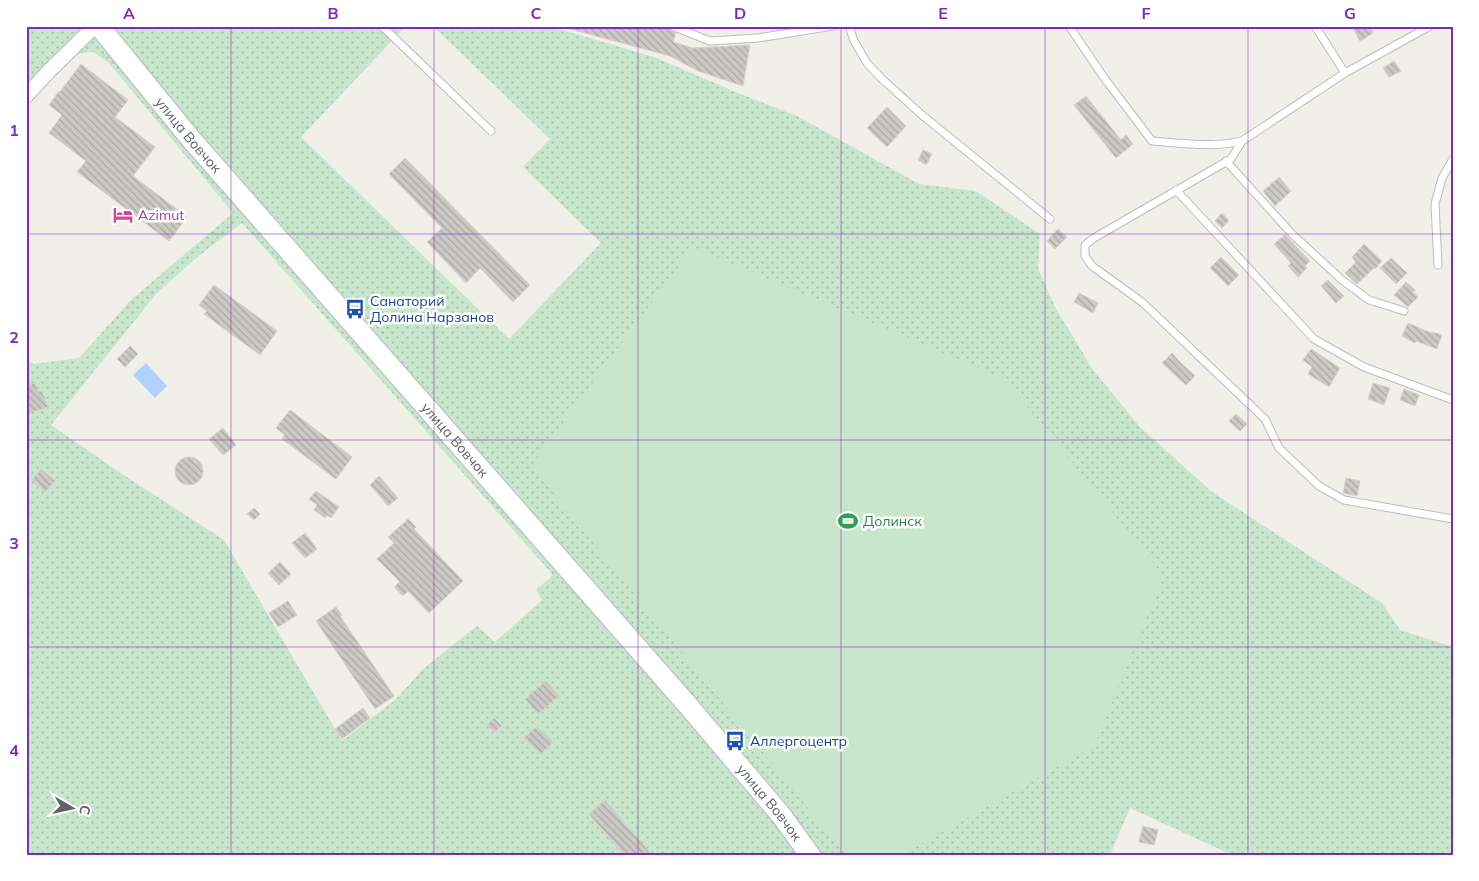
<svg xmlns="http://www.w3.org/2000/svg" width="1479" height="881" font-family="Mulish,sans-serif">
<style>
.garden{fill:url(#garden-dots);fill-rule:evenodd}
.pitch{fill:#c7e6cb}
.water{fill:#b0d1f9}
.building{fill:url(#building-back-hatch);stroke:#d5d2c7}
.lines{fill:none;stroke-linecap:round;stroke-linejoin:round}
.lane-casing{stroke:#babcc1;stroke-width:9}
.street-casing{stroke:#babcc1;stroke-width:16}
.secondary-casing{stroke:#babbc0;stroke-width:22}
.lane{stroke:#fff;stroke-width:7}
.street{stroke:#fff;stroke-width:14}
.secondary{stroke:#fff;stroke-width:20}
.grid{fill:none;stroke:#7b2cbf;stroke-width:1;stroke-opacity:0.55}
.labels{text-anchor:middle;stroke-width:5;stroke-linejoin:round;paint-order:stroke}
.street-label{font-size:14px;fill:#606267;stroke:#fff}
.hotel-label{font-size:14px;fill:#b23c85;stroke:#fff;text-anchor:start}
.transit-label{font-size:14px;fill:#164399;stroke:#fff;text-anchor:start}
.leisure-label{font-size:14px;fill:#27864d;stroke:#fff;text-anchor:start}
.neatline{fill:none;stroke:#7b2cbf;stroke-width:2}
.grid-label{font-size:16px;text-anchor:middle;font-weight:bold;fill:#7b2cbf}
</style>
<defs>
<pattern id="garden-dots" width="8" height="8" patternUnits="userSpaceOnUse" patternTransform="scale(1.25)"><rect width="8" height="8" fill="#c7e6cb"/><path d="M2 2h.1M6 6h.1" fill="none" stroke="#a5bea9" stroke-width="1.8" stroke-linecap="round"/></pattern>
<pattern id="building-back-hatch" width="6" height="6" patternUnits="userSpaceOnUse" patternTransform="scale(1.25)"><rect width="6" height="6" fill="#cccac5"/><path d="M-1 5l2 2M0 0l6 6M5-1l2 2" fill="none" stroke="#a9a7a4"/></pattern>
</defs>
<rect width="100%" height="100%" fill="#f0f0e9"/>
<path class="garden" d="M26,26H406L301,137L509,339L601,243L523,167L550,139L433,26H549L654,57L733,91L797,116L919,184L976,191L1040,234L1038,268L1055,307L1093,370L1140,427L1212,492L1382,603L1400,630L1453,647V855H1232L1130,808L1110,855H26V360L34,364L79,358L132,299L233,213L109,63L94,52C89,52 83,52 78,54C63,59 35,93 26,106ZM242,223L553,575L536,590L542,600L495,642L477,626L423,669L396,699L342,741L224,540L122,474L51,425L156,294L196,258Z"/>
<path class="pitch" d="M693,247L1005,379L1164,576L1094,746L901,855H846L531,466Z"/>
<path class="water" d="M146,363L167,386L155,398L133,375Z"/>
<path class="building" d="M571,26H663L676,33L673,42L693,48L750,45L743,86L698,71L670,56L570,29Z
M1352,26H1370L1373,33L1360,41Z
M1394,61L1401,71L1389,77L1383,68Z
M81,64L128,100L115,117L155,147L133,176L187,217L169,241L77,172L86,161L49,133L62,115L49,105L59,91L60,92Z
M1086,96L1121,140L1126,135L1133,144L1116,158L1074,105Z
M887,107L906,126L887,147L867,128Z
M923,150L932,154L926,165L918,160Z
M405,158L530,285L513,302L480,268L466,283L427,242L442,228L389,174Z
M1279,177L1291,191L1275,206L1263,191Z
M1222,213L1229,220L1222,228L1215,221Z
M1058,229L1067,237L1055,249L1047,241Z
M1285,235L1310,261L1305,266L1307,268L1298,277L1288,266L1291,263L1274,244Z
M1364,244L1382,261L1375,269L1374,268L1357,284L1345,273L1356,262L1352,257Z
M1221,257L1239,275L1228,286L1210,268Z
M1391,258L1407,273L1396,284L1380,268Z
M1328,280L1344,296L1336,303L1321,286Z
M1406,282L1415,290L1413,292L1418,297L1408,307L1394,295Z
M214,285L277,331L260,355L204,314L207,311L199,305Z
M1079,293L1098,303L1093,313L1074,302Z
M1408,323L1431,333L1432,332L1442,335L1437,349L1416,341L1415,343L1402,336Z
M130,346L138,354L125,367L117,359Z
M1311,349L1340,368L1329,387L1308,374L1312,367L1303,360Z
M1172,353L1179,361L1195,376L1186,385L1162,363Z
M35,383L38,392L42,391L48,407L26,414V386Z
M1373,383L1390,388L1384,405L1368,399Z
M1404,389L1419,395L1415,406L1400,400Z
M290,410L352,457L336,479L282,439L285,435L276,428Z
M1236,414L1247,424L1240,431L1229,421Z
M223,428L236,445L223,455L209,439Z
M175 471a14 14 0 1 1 28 0a14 14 0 1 1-28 0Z
M41,469L55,481L45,492L32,480Z
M379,476L398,498L388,506L370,485Z
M1346,478L1360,481L1357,496L1343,493Z
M316,491L339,507L331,518L327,515L325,518L314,510L317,505L309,499Z
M254,508L260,514L254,520L247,514Z
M408,519L416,527L414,529L463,581L429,613L408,591L403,596L394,587L400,582L377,559L394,543L388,537Z
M305,533L317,549L305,558L292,543Z
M280,562L291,574L279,585L268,573Z
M288,601L297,615L278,627L269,613Z
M336,607L342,615L340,616L394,696L375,709L316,621Z
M546,681L559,696L538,714L525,699Z
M363,708L370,718L342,739L335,729Z
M494,718L502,726L494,732L487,725Z
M537,726L553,742L541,754L524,738Z
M605,800L652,855H624L589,814Z
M1143,826L1158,830L1154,845L1139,842Z"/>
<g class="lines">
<defs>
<path id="lane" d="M382,26L491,131
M672,26L710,41L758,38L833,26
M849,26L854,41L867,63L881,78L922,115L1050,219
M1069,26L1105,79L1152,141C1182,143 1213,148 1242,141L1345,73L1430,26
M1315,26L1345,73
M1242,141L1231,159L1094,238L1085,245V256L1092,266L1142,302L1265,419L1279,448L1319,486L1344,500L1453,519
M1226,161L1292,234L1342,280L1369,300L1404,311
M1176,190L1314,339L1364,367L1453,400
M1438,265L1435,204L1442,178L1453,159"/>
<path id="street" d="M26,96L49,71L95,26"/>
<g id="secondary">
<path id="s1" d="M99,26L190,138L685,702L781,815L810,855"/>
</g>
</defs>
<use href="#lane" class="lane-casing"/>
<use href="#street" class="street-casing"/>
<use href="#secondary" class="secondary-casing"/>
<use href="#lane" class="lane"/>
<use href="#street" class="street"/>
<use href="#secondary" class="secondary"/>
</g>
<path class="grid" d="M231,26V855M434,26V855M638,26V855M841,26V855M1045,26V855M1248,26V855M26,234H1453M26,440H1453M26,647H1453"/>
<defs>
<symbol id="hotel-bare" viewBox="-9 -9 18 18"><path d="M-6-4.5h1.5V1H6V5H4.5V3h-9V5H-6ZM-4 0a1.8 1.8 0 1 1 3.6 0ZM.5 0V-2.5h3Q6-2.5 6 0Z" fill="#d1479c" stroke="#fff" stroke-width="2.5" paint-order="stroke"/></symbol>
<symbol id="bus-bare" viewBox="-9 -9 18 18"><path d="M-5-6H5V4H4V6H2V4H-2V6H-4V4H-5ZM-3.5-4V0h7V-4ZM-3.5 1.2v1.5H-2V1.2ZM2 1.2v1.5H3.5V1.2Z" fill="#1a4fb4" stroke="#fff" stroke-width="2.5" paint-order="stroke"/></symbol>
<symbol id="stadium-bare" viewBox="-9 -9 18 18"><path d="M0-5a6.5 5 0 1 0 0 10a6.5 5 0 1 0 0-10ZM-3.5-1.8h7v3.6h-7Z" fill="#2e9e5b" stroke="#fff" stroke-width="2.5" paint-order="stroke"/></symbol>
</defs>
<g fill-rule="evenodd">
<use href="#hotel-bare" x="109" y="201" width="28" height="28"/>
<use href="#bus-bare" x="341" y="295" width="28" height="28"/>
<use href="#stadium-bare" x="834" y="507" width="28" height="28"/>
<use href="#bus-bare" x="721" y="727" width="28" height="28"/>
</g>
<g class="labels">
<g class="street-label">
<text dy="5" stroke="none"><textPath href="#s1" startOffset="141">улица Вовчок</textPath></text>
<text dy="5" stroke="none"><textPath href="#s1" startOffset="546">улица Вовчок</textPath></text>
<text dy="5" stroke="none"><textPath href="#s1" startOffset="1026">улица Вовчок</textPath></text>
</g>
<g class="hotel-label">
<text x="138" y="220">Azimut</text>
</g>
<g class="transit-label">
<text x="370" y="306">Санаторий<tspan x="370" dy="16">Долина Нарзанов</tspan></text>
<text x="750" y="746">Аллергоцентр</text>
</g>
<g class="leisure-label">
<text x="863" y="526">Долинск</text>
</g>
</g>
<rect width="1479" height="881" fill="none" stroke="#ffffff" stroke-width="55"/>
<g transform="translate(72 808) rotate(99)" stroke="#ffffff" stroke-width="4" paint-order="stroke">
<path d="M0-4L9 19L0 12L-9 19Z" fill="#606267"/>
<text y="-8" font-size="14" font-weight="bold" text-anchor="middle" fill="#606267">С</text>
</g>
<rect x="28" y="28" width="1424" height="826" class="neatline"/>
<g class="grid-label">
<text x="129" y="19">A</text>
<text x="333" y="19">B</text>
<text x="536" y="19">C</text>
<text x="740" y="19">D</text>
<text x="943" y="19">E</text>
<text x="1146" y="19">F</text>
<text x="1350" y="19">G</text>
<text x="14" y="136">1</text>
<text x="14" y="343">2</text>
<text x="14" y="549">3</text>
<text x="14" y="756">4</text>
</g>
</svg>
